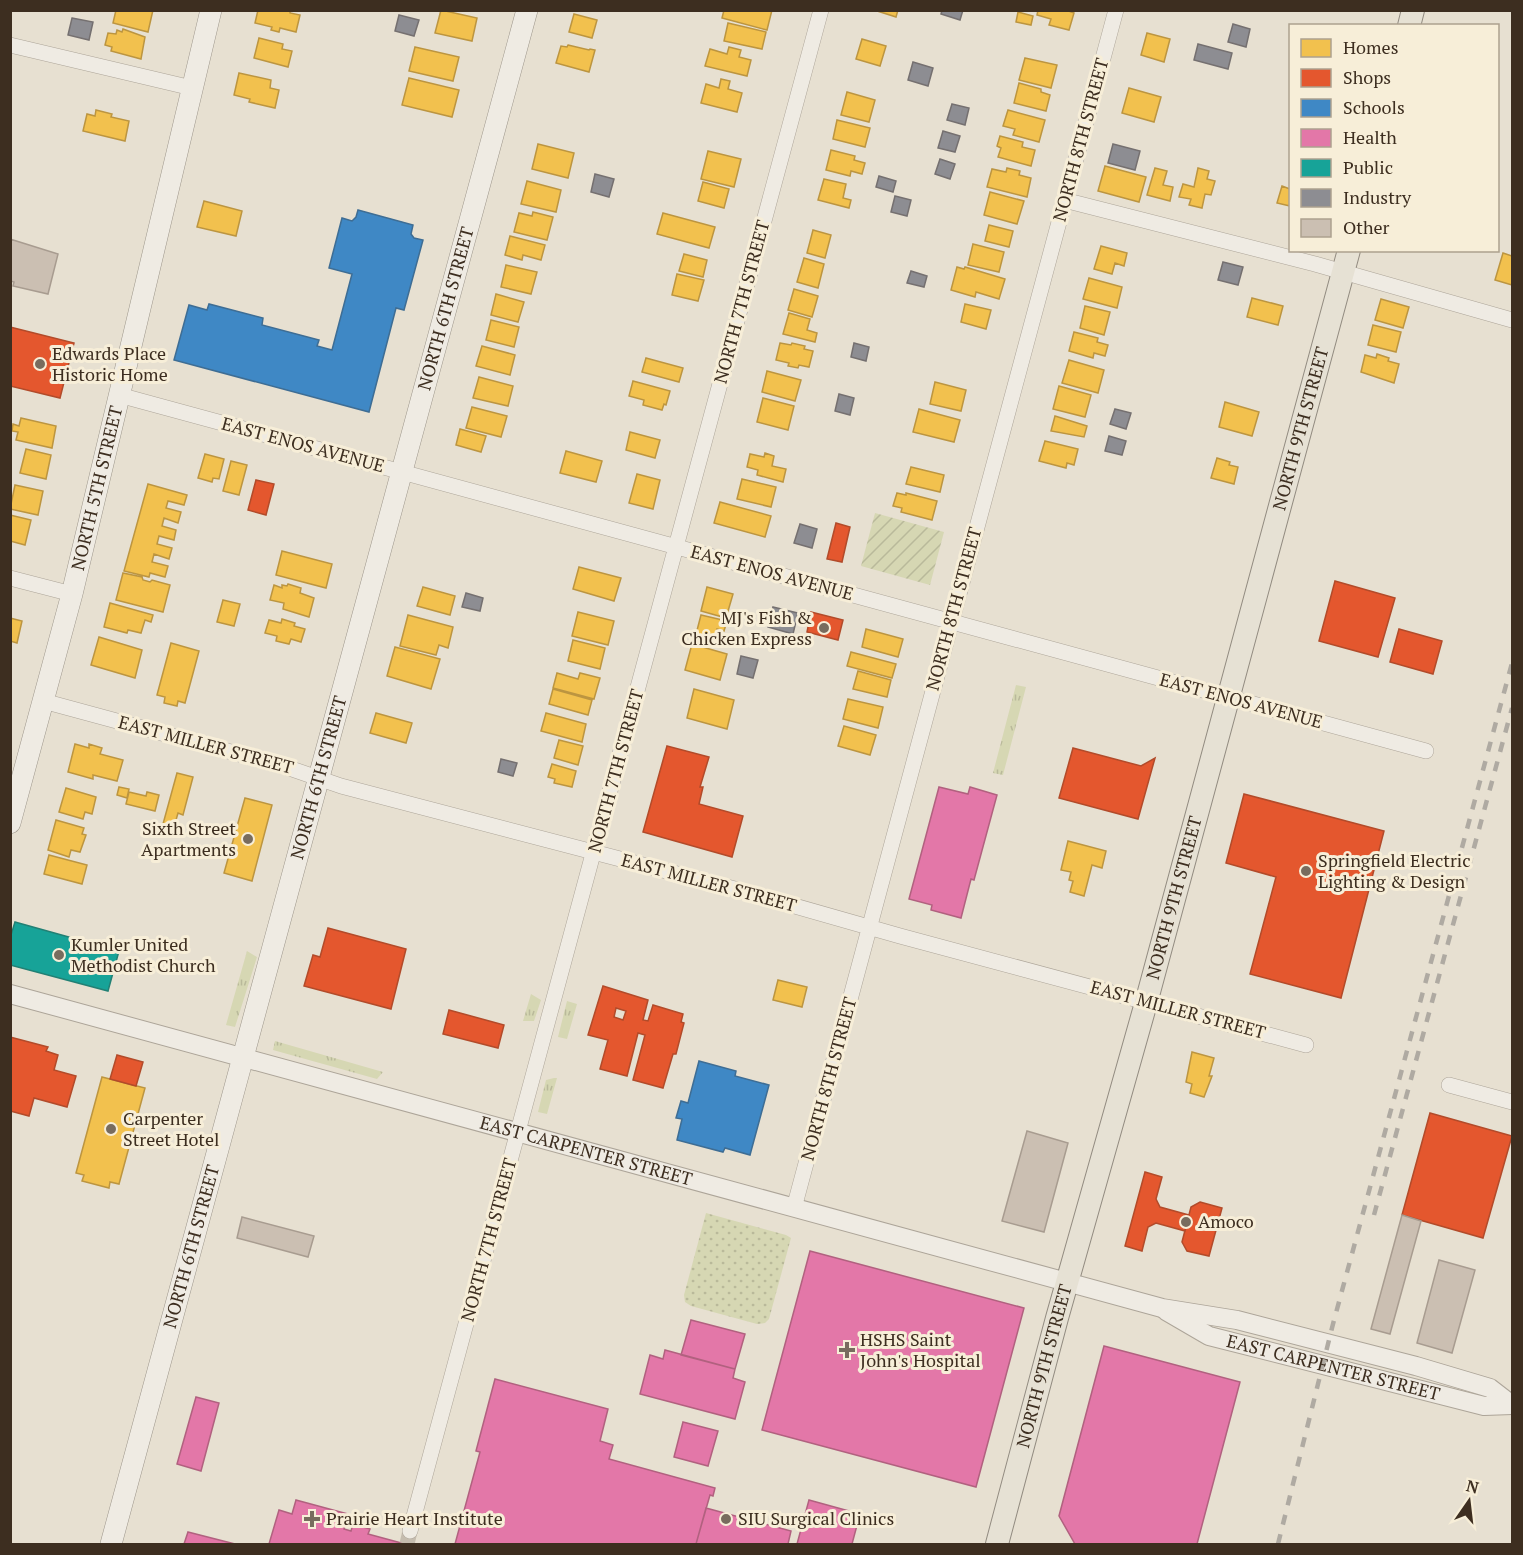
<svg xmlns="http://www.w3.org/2000/svg" width="1523" height="1555" font-family="'PT Serif',serif">
<style>
.grass{fill:url(#grass-tufts)}
.park{fill:url(#park-dots)}
.garden{fill:url(#garden-furrows)}
.homes{fill:#f2c14e;stroke:#bc9540;stroke-width:1.5}
.shops{fill:#e4572e;stroke:#b24b2a;stroke-width:1.5;fill-rule:evenodd}
.schools{fill:#3f88c5;stroke:#3e6d94;stroke-width:1.5}
.health{fill:#e377a8;stroke:#b1617f;stroke-width:1.5}
.public{fill:#17a398;stroke:#228074;stroke-width:1.5}
.industry{fill:#8d8d92;stroke:#757070;stroke-width:1.5}
.building{fill:#cbbfb2;stroke:#a89c90;stroke-width:1.5}
.lines{fill:none;stroke-linecap:round;stroke-linejoin:round}
.minor-tunnel{stroke:#c5bcae;stroke-width:15;stroke-dasharray:15 8;stroke-linecap:butt}
.minor-casing{stroke:#ada599;stroke-width:16}
.tertiary-casing{stroke:#ada599;stroke-width:20}
.secondary-casing{stroke:#9c958a;stroke-width:22}
.primary-casing{stroke:#928b80;stroke-width:24}
.minor{stroke:#efebe3;stroke-width:15}
.tertiary{stroke:#efebe3;stroke-width:18}
.secondary{stroke:#efebe3;stroke-width:21}
.primary{stroke:#e6e1d4;stroke-width:22}
.rail{stroke:#afaaa2;stroke-width:4.5;stroke-dasharray:10 10;stroke-linecap:butt}
.poi-dot{fill:#786c5e;stroke:#f7eed8;stroke-width:2}
.labels{text-anchor:middle;stroke-width:6;stroke-linejoin:round;paint-order:stroke}
.street-label{font-size:18px;fill:#3d2e20;stroke:#f7eed8}
.poi-label{font-size:18px;fill:#3d2e20;stroke:#f7eed8;text-anchor:start}
</style>
<defs>
<pattern id="grass-tufts" width="24" height="20" patternUnits="userSpaceOnUse" patternTransform="scale(1.5)"><rect width="24" height="20" fill="#d6d7b3"/><path d="M3 7l-1-3M5 7V3M7 7l1-3M15 17l-1-3M17 17v-4M19 17l1-3" fill="none" stroke="#b9b99a"/></pattern>
<pattern id="park-dots" width="8" height="8" patternUnits="userSpaceOnUse" patternTransform="scale(1.5)"><rect width="8" height="8" fill="#d6d7b3"/><path d="M2 2h.1M6 6h.1" fill="none" stroke="#b9b99a" stroke-width="1.8" stroke-linecap="round"/></pattern>
<pattern id="garden-furrows" width="10" height="10" patternUnits="userSpaceOnUse" patternTransform="scale(1.5)"><rect width="10" height="10" fill="#d6d7b3"/><path d="M-1 1l2-2M0 10L10 0M9 11l2-2" fill="none" stroke="#b9b99a"/></pattern>
</defs>
<rect width="100%" height="100%" fill="#e7e0d1"/>
<path class="grass" d="M1016,685L1026,687L1003,775L993,773Z
M247,951L257,957L235,1027L226,1025Z
M531,994L541,1000L534,1021H523Z
M567,1001L577,1004L567,1039L558,1037Z
M275,1041L383,1072L377,1079L273,1050Z
M554,1078H557L547,1114L538,1112L546,1080Z"/>
<path class="park" d="M706,1213L786,1235L791,1238L769,1319L765,1323L757,1324L691,1306L685,1302L684,1295Z"/>
<path class="garden" d="M875,513L944,532L930,585L861,566Z"/>
<path class="homes" d="M116,10H153L148,32L113,23Z
M258,10H290V13L300,15L296,32L280,28L279,32L271,30L272,27L255,23Z
M441,10L477,18L472,41L435,33Z
M724,10H772L767,30L722,18Z
M874,10H898L896,17Z
M1038,10H1066L1074,13L1069,30L1049,25L1051,19L1037,15Z
M1018,12L1033,16L1031,25L1016,22Z
M574,14L597,20L592,38L569,32Z
M728,23L766,32L762,49L724,41Z
M123,29L145,37L141,59L111,51L112,47L105,45L108,33L116,34L117,30L122,32Z
M1147,33L1170,39L1164,62L1141,55Z
M259,38L283,44L282,49L292,51L288,67L254,58Z
M862,39L886,46L880,66L856,59Z
M568,45L589,50L590,49L595,50L589,72L556,63L561,46L567,47Z
M415,47L459,57L453,81L409,71Z
M729,47L741,50L739,57L751,60L747,76L705,66L710,49L727,54Z
M1025,58L1057,65L1051,88L1019,80Z
M239,73L271,80L270,88L279,90L275,108L249,102L250,99L234,95Z
M409,78L459,90L452,117L402,105Z
M721,79L730,81L728,89L742,93L737,112L701,103L706,84L719,88Z
M1019,83L1041,89V92L1050,95L1046,111L1014,103Z
M1129,88L1161,97L1154,122L1122,113Z
M847,92L875,100L869,122L841,115Z
M96,110L112,114L111,117L129,121L125,141L83,131L87,114L95,116Z
M1008,110L1045,120L1039,142L1013,135L1015,129L1003,126Z
M837,120L870,128L865,147L833,139Z
M1000,136L1023,142L1022,147L1035,150L1031,166L998,157L1001,148L997,146Z
M538,144L574,153L568,178L532,169Z
M831,150L855,156L854,160L865,163L862,174L851,171L850,176L826,170Z
M708,151L741,159L734,187L701,179Z
M1105,166L1146,177L1139,202L1098,191Z
M1007,168L1020,171L1019,175L1031,178L1027,197L987,187L992,169L1006,172Z
M1155,168L1167,171L1163,185L1173,187L1170,201L1147,195Z
M1198,168L1209,171L1207,179L1215,181L1211,195L1205,194L1202,208L1189,205L1191,199L1179,197L1183,184L1194,187Z
M824,179L846,184L843,198L851,200L849,208L818,200Z
M527,181L561,190L556,212L521,204Z
M703,182L729,189L724,208L698,201Z
M1282,186L1290,189V206L1277,203Z
M990,192L1024,201L1017,224L984,215Z
M204,201L242,211L236,236L197,227Z
M533,212L553,217L547,240L514,232L519,213L532,216Z
M663,213L715,227L709,248L657,234Z
M989,225L1013,231L1009,247L985,241Z
M813,230L831,235L825,258L807,253Z
M510,236L545,245L541,260L523,255L522,260L505,255Z
M973,244L1004,252L999,272L968,265Z
M1101,246L1127,253L1124,266L1115,263L1112,274L1094,269Z
M1503,253L1512,256V285L1495,280Z
M684,254L707,260L703,277L679,271Z
M804,258L824,264L818,288L797,282Z
M506,265L537,272L531,294L501,287Z
M957,267L964,269L965,267L1005,279L999,299L976,292L975,297L951,290Z
M677,274L704,280L698,301L672,295Z
M1089,278L1122,287L1117,308L1083,299Z
M794,289L818,296L812,317L788,310Z
M496,294L524,302L518,322L491,315Z
M1252,298L1283,306L1278,325L1247,317Z
M1381,299L1409,307L1403,328L1375,320Z
M965,304L991,310L986,329L961,322Z
M1085,306L1110,312L1104,335L1080,328Z
M789,313L810,319L807,330L817,333L815,342L783,334Z
M491,320L519,327L514,347L486,340Z
M1373,325L1401,332L1396,352L1368,345Z
M1074,332L1098,338L1097,342L1108,345L1105,356L1094,353L1093,358L1069,351Z
M780,343L791,345L792,343L805,346L804,349L813,351L809,367L799,365L798,368L788,366L789,363L776,360Z
M482,346L515,355L510,375L476,366Z
M1377,354L1389,358L1388,361L1399,364L1394,383L1361,372L1365,355L1376,358Z
M646,358L683,368L679,382L642,372Z
M1069,360L1104,370L1098,393L1062,383Z
M767,371L801,380L795,401L762,392Z
M479,377L513,386L508,406L473,398Z
M633,381L670,391L666,405L664,404L662,410L643,405L644,400L629,396Z
M935,382L966,390L961,411L930,404Z
M1059,386L1091,395L1085,417L1053,409Z
M763,398L794,406L788,430L757,422Z
M1225,402L1259,412L1252,436L1219,427Z
M472,407L507,416L501,437L466,428Z
M919,409L960,420L954,442L913,432Z
M1055,416L1087,426L1084,437L1051,431Z
M21,418L56,426L52,448L16,440L18,432L12,431L13,424L19,426Z
M460,429L486,436L481,452L456,445Z
M630,432L660,440L655,458L626,450Z
M1045,441L1078,449L1074,465L1067,463L1066,468L1039,461Z
M26,449L51,455L46,479L20,473Z
M566,451L602,461L596,482L560,473Z
M765,453L774,456L772,466L786,469L783,482L757,475L758,470L747,467L750,454L764,457Z
M205,454L224,459L219,479L213,478L212,482L198,478Z
M1217,458L1230,462L1229,465L1238,467L1234,484L1211,478Z
M231,461L247,465L239,495L223,491Z
M911,467L944,475L940,492L906,484Z
M637,474L660,480L653,509L629,503Z
M742,479L776,487L771,507L737,499Z
M148,484L187,495L184,505L168,501L166,508L181,512L178,523L164,518L162,526L176,530L174,540L159,536L157,544L172,548L169,559L154,554L152,562L168,566L165,577L150,573L149,577L124,571Z
M15,485L43,491L38,515L10,509Z
M897,493L906,495V493L937,501L932,520L901,512L902,508L893,506Z
M720,502L771,516L765,537L714,523Z
M10,515L31,520L25,545L10,541Z
M282,551L332,564L326,588L276,575Z
M579,567L621,578L614,601L573,589Z
M123,573L142,577L143,580L150,582L152,580L170,585L163,612L116,600Z
M288,584L301,588L300,593L314,598L309,617L283,609L284,603L270,600L274,585L282,588V585L287,586Z
M423,587L455,596L450,615L417,606Z
M707,587L733,594L726,618L701,611Z
M223,600L240,604L234,626L217,622Z
M110,603L153,615L151,622L145,620L141,633L128,630L127,633L104,627Z
M578,612L614,621L608,645L572,636Z
M408,615L453,627L448,648L439,645L436,655L400,646Z
M701,615L727,621L724,631L717,629L714,643L695,638Z
M10,618L22,621L17,643L10,641Z
M282,619L295,623L294,626L305,629L301,642L291,639L289,644L276,641L277,636L265,633L269,620L281,623Z
M866,629L903,639L898,657L862,647Z
M99,637L142,650L135,678L91,665Z
M573,640L605,648L600,669L568,661Z
M171,643L199,651L185,703L178,701L177,706L164,703L165,697L157,695Z
M692,644L727,654L720,680L685,670Z
M395,647L440,659L431,689L387,676Z
M851,652L896,664L892,678L847,666Z
M858,671L891,680L887,697L853,689Z
M557,673L578,679L580,673L600,678L594,699L553,688Z
M553,689L592,700L588,715L549,704Z
M694,689L734,700L727,729L687,718Z
M848,699L883,707L878,728L843,719Z
M376,713L412,723L406,743L370,733Z
M546,713L586,724L582,742L541,731Z
M844,726L876,735L870,755L838,746Z
M559,740L583,746L578,765L554,758Z
M75,744L89,748V744L102,748L100,754L123,760L117,781L93,775V779L68,772Z
M552,764L576,771L572,787L554,783L555,779L548,777Z
M177,773L193,777L183,815L178,813L174,827L163,824Z
M119,787L129,789L127,798L117,795Z
M66,788L96,797L92,814L85,812L83,819L59,812Z
M129,792L146,796L147,792L159,795L155,811L126,804Z
M245,798L272,805L252,881L224,873Z
M56,820L84,828L82,834L86,835L80,852L71,850L69,857L48,850Z
M1068,841L1106,851L1102,868L1092,865L1084,896L1070,892L1073,881L1069,880L1071,872L1061,870Z
M49,855L87,865L82,884L44,874Z
M778,980L807,987L802,1007L773,1000Z
M1192,1052L1214,1058L1209,1076H1212L1204,1097L1190,1093L1192,1084L1186,1082Z
M102,1077L145,1088L119,1184L110,1182L109,1188L82,1181L84,1175L76,1173Z"/>
<path class="shops" d="M10,327L74,343L60,398L10,386Z
M256,480L274,484L266,515L248,510Z
M836,523L850,527L842,562L827,559Z
M1335,581L1395,598L1378,657L1319,641Z
M811,612L843,620L838,640L807,632Z
M1399,629L1442,641L1433,674L1390,662Z
M667,746L709,757L700,787H703L699,804L743,816L732,857L643,832Z
M1073,748L1141,766L1155,758L1138,819L1059,798Z
M1244,794L1384,831L1341,998L1250,974L1276,877L1226,863Z
M328,928L406,949L391,1009L304,986L313,955L320,957Z
M603,986L648,1000L643,1020L648,1021L653,1005L683,1014L681,1022L684,1023L676,1054H673L663,1088L633,1080L645,1035L638,1033L627,1076L600,1069L608,1040L588,1035ZM616,1008L626,1011L623,1020L614,1017Z
M449,1010L504,1025L498,1048L443,1034Z
M10,1037L48,1047L46,1051L58,1055L54,1070L76,1076L67,1107L34,1098L29,1116L10,1111Z
M117,1055L143,1062L136,1086L110,1079Z
M1430,1113L1512,1136L1483,1238L1402,1215Z
M1145,1172L1162,1177L1156,1199L1160,1207L1189,1215L1185,1231L1156,1223L1148,1227L1142,1251L1125,1246Z
M1200,1202L1222,1208L1209,1256L1187,1251L1182,1242L1191,1207Z"/>
<path class="schools" d="M358,210L413,225L411,234L414,238L423,240L404,310L396,308L369,412L174,360L189,305L207,310L209,304L263,318L262,325L319,340L317,346L332,350L352,274L329,268L342,218L352,221L356,217Z
M699,1061L736,1071L735,1076L769,1085L750,1155L725,1148L723,1152L677,1140L682,1119L676,1118L681,1101L688,1103Z"/>
<path class="health" d="M939,787L968,794L970,787L997,795L974,880L971,879L961,918L931,910L932,905L909,899Z
M810,1251L1024,1308L976,1487L762,1430Z
M691,1320L745,1334L735,1369L681,1355Z
M1104,1346L1240,1382L1197,1544H1075L1059,1516Z
M665,1350L735,1369L733,1378L745,1382L735,1419L640,1394L650,1355L663,1359Z
M495,1379L608,1409L600,1441L613,1445L609,1459L715,1488L713,1496L710,1495L696,1544H455L480,1452L476,1451Z
M196,1397L219,1403L201,1471L177,1464Z
M683,1422L718,1431L708,1466L674,1457Z
M296,1500L348,1514L344,1529L351,1531L353,1524L370,1529L368,1534L405,1544H269L279,1510L292,1514Z
M809,1500L860,1514L852,1544H797Z
M706,1508L791,1531L788,1544H696Z
M188,1532L235,1544H184Z"/>
<path class="public" d="M15,922L119,951L108,991L10,965V938Z"/>
<path class="industry" d="M942,10H963L960,20L941,14Z
M399,15L419,20L414,36L395,31Z
M72,18L93,22L89,40L68,35Z
M1233,24L1250,29L1246,47L1228,42Z
M1198,44L1232,53L1228,69L1194,60Z
M913,62L933,68L928,86L908,80Z
M952,104L969,108L965,125L947,120Z
M943,131L960,136L955,152L938,148Z
M1113,144L1140,151L1135,170L1108,163Z
M940,159L955,164L950,179L935,174Z
M595,174L614,179L609,197L591,192Z
M879,176L896,181L893,192L876,187Z
M895,196L911,200L907,216L891,212Z
M1223,262L1243,267L1238,285L1218,280Z
M911,271L927,276L924,287L907,283Z
M854,343L869,347L866,361L851,357Z
M839,394L854,398L850,415L835,411Z
M1115,409L1131,413L1126,429L1110,424Z
M1109,436L1126,441L1122,455L1105,451Z
M800,524L817,529L812,548L794,543Z
M466,593L483,598L480,611L462,607Z
M773,607L798,613L793,634L768,627Z
M741,656L758,660L753,678L737,674Z
M501,759L517,763L513,776L498,772Z"/>
<path class="building" d="M10,239L58,254L48,294L13,286L14,282L10,281Z
M1027,1131L1068,1143L1044,1232L1002,1221Z
M1402,1215L1421,1221L1390,1334L1371,1329Z
M242,1217L314,1236L308,1257L237,1238Z
M1439,1260L1475,1270L1452,1353L1417,1343Z"/>
<g class="lines">
<path class="minor-tunnel" d="M407,1544L410,1531"/>
<defs>
<path id="minor" d="M10,45L192,88
M1064,200L1315,264L1512,320
M119,395L1426,751
M10,578L72,594
M43,701L283,766L341,786L735,889L900,936L1306,1045
M1449,1085L1512,1102
M794,1208L1116,10
M410,1531L821,10"/>
<g id="tertiary">
<path id="s1" d="M10,994L1162,1308L1237,1320L1416,1366L1490,1388L1512,1405"/>
<path id="s2" d="M1166,1311L1209,1336L1484,1406L1512,1405"/>
</g>
<g id="secondary">
<path id="s3" d="M10,823L72,594L211,10"/>
<path id="s4" d="M111,1544L527,10"/>
</g>
<g id="primary">
<path d="M1409,26L1413,10"/>
<path id="s5" d="M997,1544L1057,1318L1146,1003L1349,250"/>
</g>
</defs>
<use href="#minor" class="minor-casing"/>
<use href="#tertiary" class="tertiary-casing"/>
<use href="#secondary" class="secondary-casing"/>
<use href="#primary" class="primary-casing"/>
<use href="#minor" class="minor"/>
<use href="#tertiary" class="tertiary"/>
<use href="#secondary" class="secondary"/>
<use href="#primary" class="primary"/>
<path class="rail" d="M1374,1215L1512,708
M1278,1544L1333,1324L1512,663"/>
</g>
<g class="poi-dot">
<circle cx="40" cy="364" r="6"/>
<circle cx="824" cy="628" r="6"/>
<circle cx="248" cy="839" r="6"/>
<circle cx="1306" cy="871" r="6"/>
<circle cx="59" cy="955" r="6"/>
<circle cx="111" cy="1129" r="6"/>
<circle cx="1186" cy="1222" r="6"/>
<path d="M844 1341h6v6h6v6h-6v6h-6v-6h-6v-6h6z"/>
<path d="M309 1510h6v6h6v6h-6v6h-6v-6h-6v-6h6z"/>
<circle cx="726" cy="1519" r="6"/>
</g>
<g class="labels">
<g class="street-label">
<text transform="translate(1081 140) rotate(-75)" y="6">NORTH 8TH STREET</text>
<text transform="translate(742 302) rotate(-75)" y="6">NORTH 7TH STREET</text>
<text dy="6" stroke="none"><textPath href="#s4" startOffset="1280">NORTH 6TH STREET</textPath></text>
<text dy="6" stroke="none"><textPath href="#s5" startOffset="1156">NORTH 9TH STREET</textPath></text>
<text transform="translate(303 445) rotate(15)" y="6">EAST ENOS AVENUE</text>
<text dy="6" stroke="none"><textPath href="#s3" startOffset="346">NORTH 5TH STREET</textPath></text>
<text transform="translate(772 573) rotate(15)" y="6">EAST ENOS AVENUE</text>
<text transform="translate(954 609) rotate(-75)" y="6">NORTH 8TH STREET</text>
<text transform="translate(1241 701) rotate(15)" y="6">EAST ENOS AVENUE</text>
<text transform="translate(206 745) rotate(15)" y="6">EAST MILLER STREET</text>
<text transform="translate(616 771) rotate(-75)" y="6">NORTH 7TH STREET</text>
<text dy="6" stroke="none"><textPath href="#s4" startOffset="794">NORTH 6TH STREET</textPath></text>
<text transform="translate(709 883) rotate(15)" y="6">EAST MILLER STREET</text>
<text dy="6" stroke="none"><textPath href="#s5" startOffset="670">NORTH 9TH STREET</textPath></text>
<text transform="translate(1178 1010) rotate(15)" y="6">EAST MILLER STREET</text>
<text transform="translate(829 1079) rotate(-75)" y="6">NORTH 8TH STREET</text>
<text dy="6" stroke="none"><textPath href="#s1" startOffset="597">EAST CARPENTER STREET</textPath></text>
<text transform="translate(489 1240) rotate(-75)" y="6">NORTH 7TH STREET</text>
<text dy="6" stroke="none"><textPath href="#s4" startOffset="308">NORTH 6TH STREET</textPath></text>
<text dy="6" stroke="none"><textPath href="#s5" startOffset="184">NORTH 9TH STREET</textPath></text>
<text dy="6" stroke="none"><textPath href="#s2" startOffset="178">EAST CARPENTER STREET</textPath></text>
</g>
<g class="poi-label">
<text x="52" y="360">Edwards Place<tspan x="52" dy="21">Historic Home</tspan></text>
<text x="812" y="624" text-anchor="end">MJ's Fish &amp;<tspan x="812" dy="21">Chicken Express</tspan></text>
<text x="236" y="835" text-anchor="end">Sixth Street<tspan x="236" dy="21">Apartments</tspan></text>
<text x="1318" y="867">Springfield Electric<tspan x="1318" dy="21">Lighting &amp; Design</tspan></text>
<text x="71" y="951">Kumler United<tspan x="71" dy="21">Methodist Church</tspan></text>
<text x="123" y="1125">Carpenter<tspan x="123" dy="21">Street Hotel</tspan></text>
<text x="1198" y="1228">Amoco</text>
<text x="860" y="1346">HSHS Saint<tspan x="860" dy="21">John's Hospital</tspan></text>
<text x="326" y="1525">Prairie Heart Institute</text>
<text x="738" y="1525">SIU Surgical Clinics</text>
</g>
</g>
<rect width="1523" height="1555" fill="none" stroke="#3d2e20" stroke-width="24"/>
<rect x="1289" y="24" width="210" height="228" fill="#f7eed8" stroke="#ada18e" stroke-width="1.5"/>
<rect x="1301" y="39" width="30" height="18" fill="#f2c14e" stroke="#ada18e" stroke-width="1.5"/>
<text x="1343" y="54" font-size="18" fill="#3d2e20">Homes</text>
<rect x="1301" y="69" width="30" height="18" fill="#e4572e" stroke="#ada18e" stroke-width="1.5"/>
<text x="1343" y="84" font-size="18" fill="#3d2e20">Shops</text>
<rect x="1301" y="99" width="30" height="18" fill="#3f88c5" stroke="#ada18e" stroke-width="1.5"/>
<text x="1343" y="114" font-size="18" fill="#3d2e20">Schools</text>
<rect x="1301" y="129" width="30" height="18" fill="#e377a8" stroke="#ada18e" stroke-width="1.5"/>
<text x="1343" y="144" font-size="18" fill="#3d2e20">Health</text>
<rect x="1301" y="159" width="30" height="18" fill="#17a398" stroke="#ada18e" stroke-width="1.5"/>
<text x="1343" y="174" font-size="18" fill="#3d2e20">Public</text>
<rect x="1301" y="189" width="30" height="18" fill="#8d8d92" stroke="#ada18e" stroke-width="1.5"/>
<text x="1343" y="204" font-size="18" fill="#3d2e20">Industry</text>
<rect x="1301" y="219" width="30" height="18" fill="#cbbfb2" stroke="#ada18e" stroke-width="1.5"/>
<text x="1343" y="234" font-size="18" fill="#3d2e20">Other</text>
<g transform="translate(1469 1501) rotate(14)" stroke="#f7eed8" stroke-width="4.5" paint-order="stroke">
<path d="M0-4.5L10 22L0 15L-10 22Z" fill="#3d2e20"/>
<text y="-9" font-size="16" font-weight="bold" text-anchor="middle" fill="#3d2e20">N</text>
</g>
</svg>
